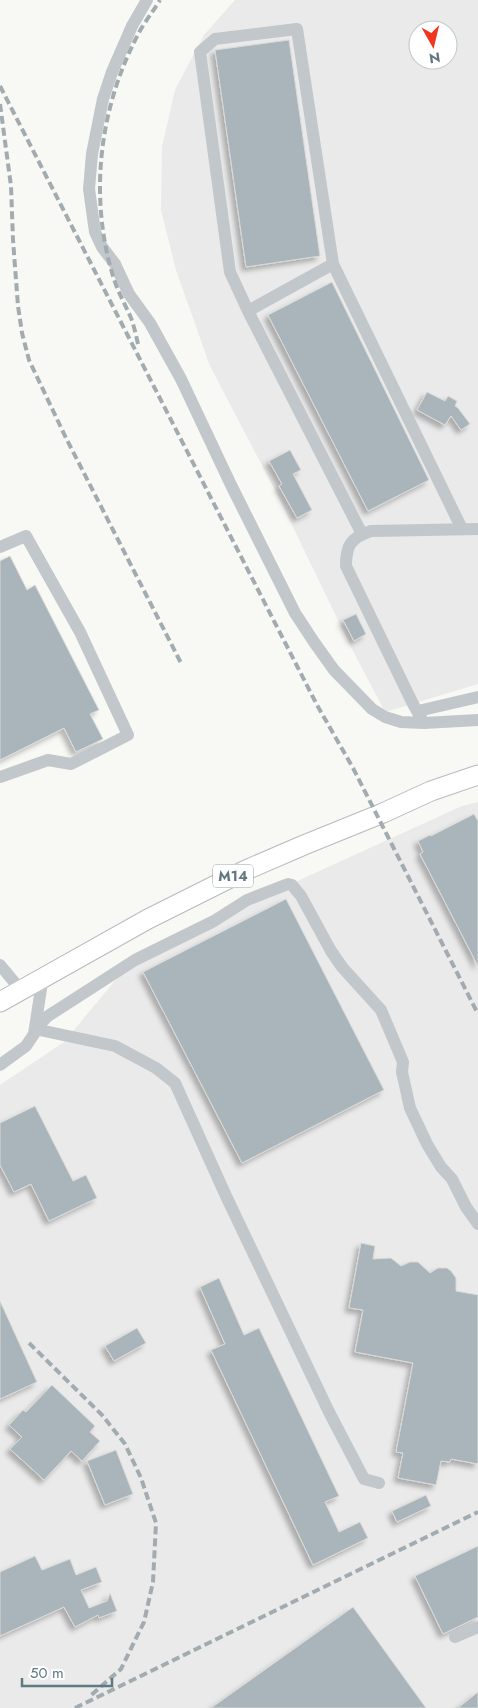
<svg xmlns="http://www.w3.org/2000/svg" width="478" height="1708" font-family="Jost,sans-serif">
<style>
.built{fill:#e9eae9;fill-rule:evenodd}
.building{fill:#a9b5ba;stroke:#dadad8;filter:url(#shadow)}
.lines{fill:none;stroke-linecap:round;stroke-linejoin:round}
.highway-casing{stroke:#b6bbbe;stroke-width:21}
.minor{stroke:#c1c7ca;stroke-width:12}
.highway{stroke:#fff;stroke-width:19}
.rail{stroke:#a2abb0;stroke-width:4;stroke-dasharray:8 4;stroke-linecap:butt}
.labels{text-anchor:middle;stroke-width:5;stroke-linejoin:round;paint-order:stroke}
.shield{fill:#fff;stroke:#90a0a8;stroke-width:1}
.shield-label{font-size:14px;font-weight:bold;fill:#617883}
</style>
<defs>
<filter id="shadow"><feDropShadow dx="-4" dy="4" stdDeviation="2.5" flood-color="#0004"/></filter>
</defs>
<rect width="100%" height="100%" fill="#f8f8f5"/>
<path class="built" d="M235,0H478V684L385,712L352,649L278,496L210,366L176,270L161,210L162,147L175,90L204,35ZM418,30H448V60H418Z
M478,802V1708H0V1085L64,1042L137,954L462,806Z"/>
<path class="building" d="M289,40L320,256L246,267L215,50Z
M332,282L429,480L368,511L268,315Z
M427,392L445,401L448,396L457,401L455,406L458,408L470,424L461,430L451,416L445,425L417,410Z
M290,450L301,470L293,474L312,510L297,518L279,486L282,484L269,461Z
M10,556L27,590L35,585L99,710L90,714L103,739L76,752L64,728L0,760V561Z
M356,614L366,634L354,641L343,620Z
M474,814L478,821V966L420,854L423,852L418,841L430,835L431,836Z
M286,899L384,1090L242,1163L143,972Z
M35,1106L73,1181L86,1175L97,1198L49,1221L31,1184L14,1192L0,1165V1123Z
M361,1243L375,1246L373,1259L391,1258L401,1266L410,1262H418L430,1273L438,1268H447L451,1271L456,1278V1291L478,1295V1464L451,1459L450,1462L441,1461L436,1485L398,1478L403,1453L396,1452L413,1363L355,1352L363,1310L349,1308Z
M219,1278L244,1335L259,1328L339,1496L325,1502L339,1532L360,1522L368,1538L313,1565L211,1350L225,1344L200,1287Z
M0,1301L37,1382L0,1399Z
M137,1328L146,1343L114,1361L105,1346Z
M52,1385L95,1426L90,1432L100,1441L82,1461L71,1451L44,1480L10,1449L22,1437L9,1425L23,1410L26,1412Z
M116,1450L133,1494L105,1505L87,1461Z
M426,1495L431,1506L397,1522L392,1511Z
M478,1546V1617L443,1634L415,1576Z
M35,1556L42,1570L70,1559L76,1575L96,1567L102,1582L81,1590L89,1608L107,1601L110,1593L117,1611L99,1618L98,1615L75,1627L64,1607L0,1636V1572Z
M353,1607L426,1708H211Z
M478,1692V1708H458Z"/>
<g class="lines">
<defs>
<path id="highway" d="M0,1002L148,919L246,870L304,845L383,813L431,791L478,775"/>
</defs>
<use href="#highway" class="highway-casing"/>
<path class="minor" d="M147,0L132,26L112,72L103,99L92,154L89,189L95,232L102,247L115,264L129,294L150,323L181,379L231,485L295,613L314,642L334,670L372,709L385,717L401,722L424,723
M248,311L333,264
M478,529L371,531C350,538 346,546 346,566L413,704L424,723L478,720
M362,534L248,311L230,272L200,52L215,39L297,29L333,264L462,529
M0,547L26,536L80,632L128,735L71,764L48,760L0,777
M418,711L478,697
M0,965L20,989
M35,1029L48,1016L135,960L214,921L247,900L288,884L292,885L301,896L331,951L342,967L381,1010L403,1062L402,1072L410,1108L427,1144L441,1167L452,1179L466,1207L478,1224
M35,1029L115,1046L156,1068L175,1083L226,1196L329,1412L364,1479L379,1483
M0,1065L26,1046L34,1034L43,976
M455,1637L478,1627"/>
<use href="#highway" class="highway"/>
<path class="rail" d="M0,86L317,705L353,768L478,1014
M0,104L11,186L13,240L18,306L22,333L29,360L65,436L182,665
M138,344C136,335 134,326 131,318C125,304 117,290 113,276C88,194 100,103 141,29C147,19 154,10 160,0
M29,1343L102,1415L125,1444L141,1478L156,1523L153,1582L144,1622L121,1669L90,1696
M75,1708L478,1512"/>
</g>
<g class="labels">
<rect class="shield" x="213" y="864.5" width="40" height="23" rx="4"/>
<g class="shield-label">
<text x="233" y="881">M14</text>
</g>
</g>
<g transform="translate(433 45) rotate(172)"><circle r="24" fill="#ffffff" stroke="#c0c9cd"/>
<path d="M0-4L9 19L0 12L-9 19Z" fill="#f0371e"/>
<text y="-8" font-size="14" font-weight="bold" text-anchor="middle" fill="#617883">N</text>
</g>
<path d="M22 1678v8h90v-8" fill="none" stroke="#617883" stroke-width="2.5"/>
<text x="30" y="1678" font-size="15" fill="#617883" stroke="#ffffff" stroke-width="4" paint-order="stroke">50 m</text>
</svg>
